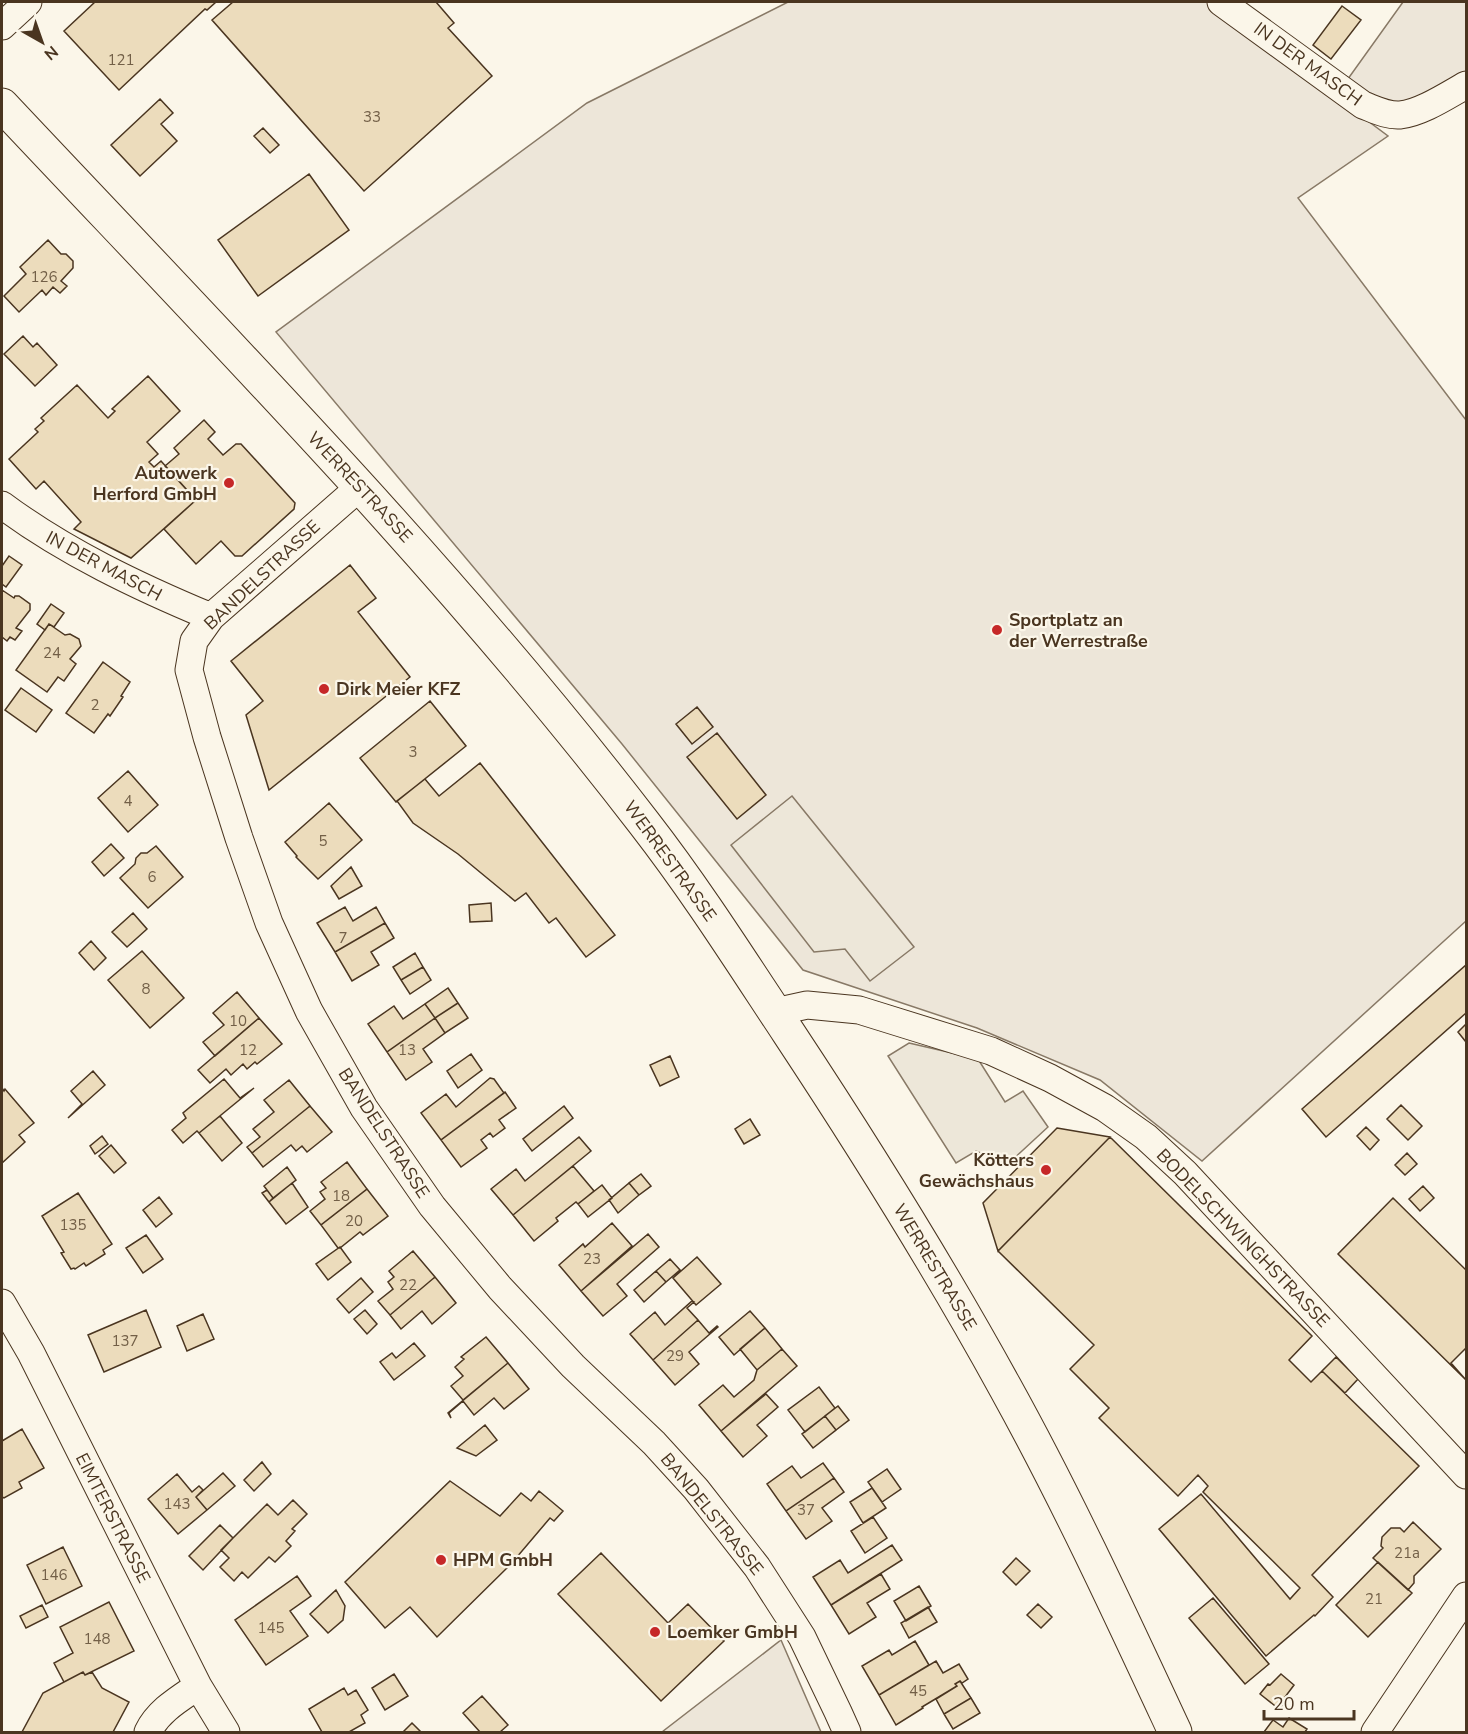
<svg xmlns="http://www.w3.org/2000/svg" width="1468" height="1734" font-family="'Nunito Sans',sans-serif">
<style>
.green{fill:#ede6d9;stroke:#887966;stroke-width:1.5}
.parking{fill:#ede7d9;stroke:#887966;stroke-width:1.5}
.building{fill:#ecdcbc;stroke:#4a3520;stroke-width:1.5}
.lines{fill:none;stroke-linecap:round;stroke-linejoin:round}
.street-casing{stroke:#4a3520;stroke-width:29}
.secondary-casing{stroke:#4a3520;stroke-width:35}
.street{stroke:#fbf6e9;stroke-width:27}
.secondary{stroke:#fbf6e9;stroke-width:33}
.poi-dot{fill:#c62828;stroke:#fbf6e9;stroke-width:2}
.labels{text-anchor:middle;stroke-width:4.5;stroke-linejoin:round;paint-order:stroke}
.number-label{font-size:15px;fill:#725f47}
.street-label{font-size:18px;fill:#4a3520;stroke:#fbf6e9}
.poi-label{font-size:18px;font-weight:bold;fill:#4a3520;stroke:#fbf6e9;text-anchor:start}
</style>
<rect width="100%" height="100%" fill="#fbf6e9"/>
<path class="green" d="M788,2H1208L1388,136L1298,198L1466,420V921L1202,1161L1100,1080L977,1028L803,970L622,744L276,332L587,103Z
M1403,2H1466V77L1389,108L1345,83Z
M781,1640L821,1732H662Z"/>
<path class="parking" d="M792,796L914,947L870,981L845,949L814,952L731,845Z
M909,1043L978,1059L1005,1102L1023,1091L1048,1127L1008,1164L976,1151L956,1163L888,1056Z"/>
<path class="building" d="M95,2H216L207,10L205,9L119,90L64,31Z
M233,2H436L454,23L448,28L492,76L364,191L212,20Z
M1342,6L1361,20L1331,59L1313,45Z
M160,99L173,113L161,124L177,141L140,176L111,145Z
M263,128L279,145L270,153L254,136Z
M309,174L349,230L258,296L218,240Z
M48,240L61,254H66L73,261V268L61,281L67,286L60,293L53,287L46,295L42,290L19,312L4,296L26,274L20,267Z
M23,336L33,347L37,343L57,365L35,386L4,354Z
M148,376L180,411L147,442L158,454L149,462L154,467L161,461L196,500L131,558L74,529L81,522L44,481L36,489L9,459L38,432L35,429L44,421L41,418L77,385L108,418L115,411L112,409Z
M204,420L215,432L208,439L223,455L236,444H241L295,503L294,509L242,556H235L221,541L196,564L164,529L196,500L165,466L179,454L174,448Z
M9,556L22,565L6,587L2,584V566Z
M350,565L376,598L358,612L410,677L269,790L246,715L263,701L231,661Z
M2,590L14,598L15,596H19L30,604V610L16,628L22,631L15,640L10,637L7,641L2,637Z
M51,604L64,613L54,627L49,624L45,630L37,624Z
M49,624L65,635L70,634L79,639L81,646L70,659L76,664L64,681L58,677L47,692L16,670Z
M103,662L130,682L121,696L123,697L110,716L108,714L94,733L66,713Z
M21,688L52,710L36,732L5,710Z
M430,701L466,746L396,802L360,758Z
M697,707L713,727L692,744L676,724Z
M717,733L766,795L737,819L687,757Z
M480,763L615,935L586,957L556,918L549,923L526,893L515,901L458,854L413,823L397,801L425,779L439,796Z
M128,771L158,805L128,832L98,798Z
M329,803L362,840L318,879L296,857L297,856L285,842Z
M111,844L124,858L104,876L92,862Z
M156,846L183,877L148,908L120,878L135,864L136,858L141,853H147Z
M351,867L362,886L339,899L331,886Z
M491,903L492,921L470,922L469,905Z
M345,907L353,921L376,907L385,923L335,952L317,923Z
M133,913L147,929L127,947L112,932Z
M385,923L394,938L371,952L379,965L352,981L335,952Z
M91,941L106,958L94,970L79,953Z
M142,951L184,998L150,1028L108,980Z
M415,953L423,967L401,980L393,967Z
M1466,965V1013L1326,1137L1302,1109Z
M423,967L431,980L410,994L401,980Z
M448,988L458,1003L435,1018L425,1004Z
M237,992L259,1018L215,1056L203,1042L224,1025L213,1013Z
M458,1003L468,1018L445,1033L435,1018Z
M425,1004L435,1018L387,1052L368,1024L394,1006L403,1019Z
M259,1018L282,1044L257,1064L255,1062L247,1069L243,1064L231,1075L226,1069L210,1083L198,1070Z
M435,1018L445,1033L423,1049L432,1062L406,1080L387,1052Z
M1466,1024V1042L1458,1032Z
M471,1054L482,1070L458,1088L447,1071Z
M670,1056L679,1077L660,1086L650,1065Z
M93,1071L105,1085L68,1118L82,1104L71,1091Z
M490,1078L494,1079L504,1093L441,1140L421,1113L446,1094L456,1107Z
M224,1079L240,1098L254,1088L199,1133L197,1131L183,1143L172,1130L186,1118L183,1113Z
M289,1080L310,1106L252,1153L247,1147L260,1137L253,1129L274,1112L264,1100Z
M2,1088L4,1091L5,1089L34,1123L19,1135L25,1142L2,1163Z
M505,1092L516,1108L499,1120L505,1128L493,1137L490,1133L481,1140L487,1148L461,1167L441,1140Z
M1401,1105L1422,1126L1408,1140L1387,1119Z
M310,1106L332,1132L307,1152L302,1146L296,1151L291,1145L263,1167L252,1153Z
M564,1106L573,1118L532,1151L523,1139Z
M220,1116L242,1143L222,1161L199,1133Z
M750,1119L760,1135L744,1144L735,1129Z
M1366,1127L1379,1140L1370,1150L1357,1136Z
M1057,1128L1110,1137L998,1251L983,1203Z
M102,1136L108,1144L95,1154L90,1146Z
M579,1137L591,1151L513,1215L491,1189L516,1169L525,1181Z
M1110,1137L1312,1336L1289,1360L1311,1382L1322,1371L1419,1466L1312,1575L1333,1597L1315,1616L1314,1615L1266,1656L1159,1529L1201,1494L1290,1599L1300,1588L1203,1492L1208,1486L1198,1475L1178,1496L1099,1418L1109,1408L1070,1369L1094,1345L998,1251Z
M111,1145L126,1163L114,1173L99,1156Z
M1407,1153L1417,1164L1405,1175L1395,1165Z
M347,1162L367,1189L321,1225L310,1211L325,1199L320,1192L326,1188L321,1182Z
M573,1166L594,1191L578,1204L576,1202L556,1218L558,1221L534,1241L513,1215Z
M287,1167L296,1180L273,1198L264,1186Z
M641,1174L651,1186L639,1195L629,1183Z
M292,1183L308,1207L286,1224L269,1202Z
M629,1183L639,1195L618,1213L609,1200Z
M602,1185L612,1198L588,1217L578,1204Z
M1423,1186L1434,1198L1420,1211L1409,1199Z
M367,1189L388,1216L363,1235L360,1232L340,1248H338L321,1225Z
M267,1190L273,1198L269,1202L262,1193Z
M78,1193L112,1244L103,1250L105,1254L86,1266L84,1263L75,1269L74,1268L71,1269L61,1253L64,1252L42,1216Z
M159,1197L172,1214L156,1227L143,1210Z
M1393,1198L1466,1270V1348L1451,1363L1466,1380L1338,1254Z
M612,1223L632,1246L581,1291L559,1265L583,1244L585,1247Z
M648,1234L659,1247L617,1284L627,1296L603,1316L581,1291Z
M146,1235L163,1259L143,1273L126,1248Z
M340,1247L351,1262L328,1280L316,1264Z
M413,1251L435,1277L390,1315L378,1301L393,1289L388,1282L394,1277L389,1271Z
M697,1257L721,1284L696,1305L673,1278Z
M670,1259L680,1270L666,1282L656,1271Z
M656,1271L666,1282L644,1302L634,1290Z
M435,1277L456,1303L432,1324L422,1311L401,1329L390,1315Z
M361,1278L373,1292L349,1313L337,1299Z
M692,1301L694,1302L687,1308L698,1320L653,1360L630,1334L655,1312L665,1325Z
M146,1310L161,1347L104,1372L88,1335Z
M365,1310L377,1324L367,1334L354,1319Z
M750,1311L765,1328L734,1355L719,1337Z
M203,1314L214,1339L187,1351L177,1326Z
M698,1320L709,1333L717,1326L718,1327L689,1352L699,1364L675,1385L653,1360Z
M765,1328L782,1349L757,1370L740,1349Z
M486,1337L508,1363L463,1400L451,1386L463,1376L455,1367L464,1359L461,1357Z
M414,1343L425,1356L394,1380L380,1362L392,1353L396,1358Z
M782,1349L797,1366L721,1431L699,1405L723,1385L734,1397L754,1380L757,1370Z
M1336,1357L1358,1379L1345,1393L1322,1371Z
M508,1363L529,1389L504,1409L494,1398L474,1415L463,1401L449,1413L451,1418L448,1413Z
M819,1387L835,1408L805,1432L788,1410Z
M766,1394L778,1407L757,1425L767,1436L743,1457L721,1431Z
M838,1406L849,1420L836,1430L825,1416Z
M825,1416L836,1430L813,1448L802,1434Z
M485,1425L497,1440L476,1456L457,1448Z
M22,1429L44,1468L19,1482L22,1488L4,1498L2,1497V1441Z
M262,1462L271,1474L254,1491L244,1480Z
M823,1463L834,1478L786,1511L767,1484L792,1466L801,1478Z
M887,1469L901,1489L882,1502L868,1482Z
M223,1473L235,1486L207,1510L196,1497Z
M177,1474L192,1492L199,1486L203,1490L196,1497L207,1510L178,1534L148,1499Z
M834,1478L844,1492L822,1508L832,1521L806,1539L786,1511Z
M450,1481L500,1516L521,1493L531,1501L539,1491L563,1511L554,1521L550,1518L511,1564L437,1637L410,1607L385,1628L345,1582Z
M872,1488L886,1508L863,1523L850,1502Z
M293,1500L307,1514L292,1529L295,1531L286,1541L291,1546L275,1562L269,1557L248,1578L242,1572L234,1581L220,1567L229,1558L221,1550L267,1504L278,1515Z
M873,1517L887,1538L865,1553L851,1531Z
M1413,1522L1441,1549L1414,1576V1583L1408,1590L1373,1558L1383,1548L1381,1546L1382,1537L1391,1528H1400L1404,1532Z
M220,1525L233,1538L203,1570L189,1556Z
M892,1545L902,1560L831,1605L813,1577L840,1560L848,1573Z
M63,1547L82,1586L46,1604L27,1565Z
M601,1553L668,1623L688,1604L724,1641L661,1701L558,1594Z
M1016,1558L1030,1571L1016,1585L1003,1572Z
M1378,1562L1412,1593L1368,1637L1336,1605Z
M881,1574L890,1589L867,1603L876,1617L849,1634L831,1605Z
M297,1576L311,1596L290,1611L308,1636L266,1665L235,1620Z
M919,1586L931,1606L906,1621L894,1601Z
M336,1590L345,1606L343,1620L328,1633L310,1614Z
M1213,1598L1269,1664L1245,1684L1189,1618Z
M109,1602L134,1651L85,1675L83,1672L64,1682L54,1663L73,1653L60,1627Z
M1038,1604L1052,1617L1041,1628L1027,1615Z
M42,1605L48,1617L26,1628L20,1616Z
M928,1607L937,1622L909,1638L901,1623Z
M915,1641L929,1665L879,1695L862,1666L889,1650L892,1655Z
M936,1661L943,1673L959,1664L968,1679L962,1683L960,1681L955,1684L957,1686L922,1707L923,1708L896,1725L879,1695Z
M83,1672L85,1675L92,1672L102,1688L129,1702L113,1732H22L43,1693Z
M394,1674L408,1696L385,1710L372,1688Z
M1281,1674L1294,1685L1285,1697L1288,1699L1279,1709L1260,1694L1268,1684L1270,1685Z
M960,1681L971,1698L944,1714L936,1699L957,1686L955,1684Z
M344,1688L348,1695L356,1690L368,1710L361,1715L365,1723L349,1732H322L309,1709Z
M482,1696L508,1725L500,1732H480L463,1713Z
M971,1698L980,1713L953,1729L944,1714Z
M1289,1718L1307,1729L1305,1732H1264L1273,1720L1283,1727Z
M412,1723L421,1732H403Z"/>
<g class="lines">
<defs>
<path id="street" d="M1221,2L1363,105C1374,109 1387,116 1400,115C1421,113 1448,95 1466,85
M2,26L28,2
M361,486L211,617L194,641L189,670L207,737L239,838L269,923L309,1011L364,1108L432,1206L500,1288L573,1366L654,1443L696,1489L757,1567L802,1637L838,1712L847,1732
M2,505C65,552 139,587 211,617
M775,1012L807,1005L859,1010L991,1051L1050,1078L1105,1108L1146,1137L1185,1173L1466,1475
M2,1303L31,1353L198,1686L226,1732
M148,1732C158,1711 179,1699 198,1686
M1375,1732L1466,1596"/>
<path id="secondary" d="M2,105C222,339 448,568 644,823C696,890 741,961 788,1032C864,1147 938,1265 1005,1387C1067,1499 1121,1616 1175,1732"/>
</defs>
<use href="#street" class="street-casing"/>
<use href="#secondary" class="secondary-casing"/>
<use href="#street" class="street"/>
<use href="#secondary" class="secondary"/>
</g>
<g class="poi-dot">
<circle cx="229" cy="483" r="6"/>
<circle cx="997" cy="630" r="6"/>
<circle cx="324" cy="689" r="6"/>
<circle cx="1046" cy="1170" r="6"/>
<circle cx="441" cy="1560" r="6"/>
<circle cx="655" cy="1632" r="6"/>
</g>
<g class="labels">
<g class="number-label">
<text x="121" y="65">121</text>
<text x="372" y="122">33</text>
<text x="44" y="282">126</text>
<text x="52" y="658">24</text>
<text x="95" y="710">2</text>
<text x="413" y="757">3</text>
<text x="128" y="806">4</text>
<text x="323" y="846">5</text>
<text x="152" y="882">6</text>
<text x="343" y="943">7</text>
<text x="146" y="994">8</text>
<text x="238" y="1026">10</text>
<text x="248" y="1055">12</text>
<text x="407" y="1055">13</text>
<text x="341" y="1201">18</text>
<text x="354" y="1226">20</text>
<text x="73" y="1230">135</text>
<text x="592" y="1264">23</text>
<text x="408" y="1290">22</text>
<text x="125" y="1346">137</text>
<text x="675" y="1361">29</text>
<text x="177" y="1509">143</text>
<text x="806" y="1515">37</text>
<text x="1407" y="1558">21a</text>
<text x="54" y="1580">146</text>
<text x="1374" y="1604">21</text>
<text x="271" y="1633">145</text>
<text x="97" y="1644">148</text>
<text x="918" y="1696">45</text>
</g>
<g class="street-label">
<text transform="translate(1308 64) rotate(36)" y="6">IN DER MASCH</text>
<text transform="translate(360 487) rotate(47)" y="6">WERRESTRASSE</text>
<text transform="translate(104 566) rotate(28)" y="6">IN DER MASCH</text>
<text transform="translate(262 575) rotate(-43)" y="6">BANDELSTRASSE</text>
<text transform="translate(670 861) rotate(54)" y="6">WERRESTRASSE</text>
<text transform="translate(384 1133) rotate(57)" y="6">BANDELSTRASSE</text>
<text transform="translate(1243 1238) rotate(46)" y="6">BODELSCHWINGHSTRASSE</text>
<text transform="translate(935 1267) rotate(59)" y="6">WERRESTRASSE</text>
<text transform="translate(712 1514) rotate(51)" y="6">BANDELSTRASSE</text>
<text transform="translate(113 1518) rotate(63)" y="6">EIMTERSTRASSE</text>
</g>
<g class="poi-label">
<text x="217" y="479" text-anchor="end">Autowerk<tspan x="217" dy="21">Herford GmbH</tspan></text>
<text x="1009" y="626">Sportplatz an<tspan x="1009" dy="21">der Werrestraße</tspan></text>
<text x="336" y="695">Dirk Meier KFZ</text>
<text x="1034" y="1166" text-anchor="end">Kötters<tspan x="1034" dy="21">Gewächshaus</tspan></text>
<text x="453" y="1566">HPM GmbH</text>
<text x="667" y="1638">Loemker GmbH</text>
</g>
</g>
<rect width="1468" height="1734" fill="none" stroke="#4a3520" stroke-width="6"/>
<g transform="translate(42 42) rotate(140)" stroke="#fbf6e9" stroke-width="4.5" paint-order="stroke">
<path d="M0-4.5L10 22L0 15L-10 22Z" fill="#4a3520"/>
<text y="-9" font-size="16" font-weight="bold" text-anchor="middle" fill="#4a3520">N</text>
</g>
<path d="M1264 1710v9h90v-9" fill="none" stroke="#4a3520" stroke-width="3"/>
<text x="1273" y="1710" font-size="18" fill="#4a3520" stroke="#fbf6e9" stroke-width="4.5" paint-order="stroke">20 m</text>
</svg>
